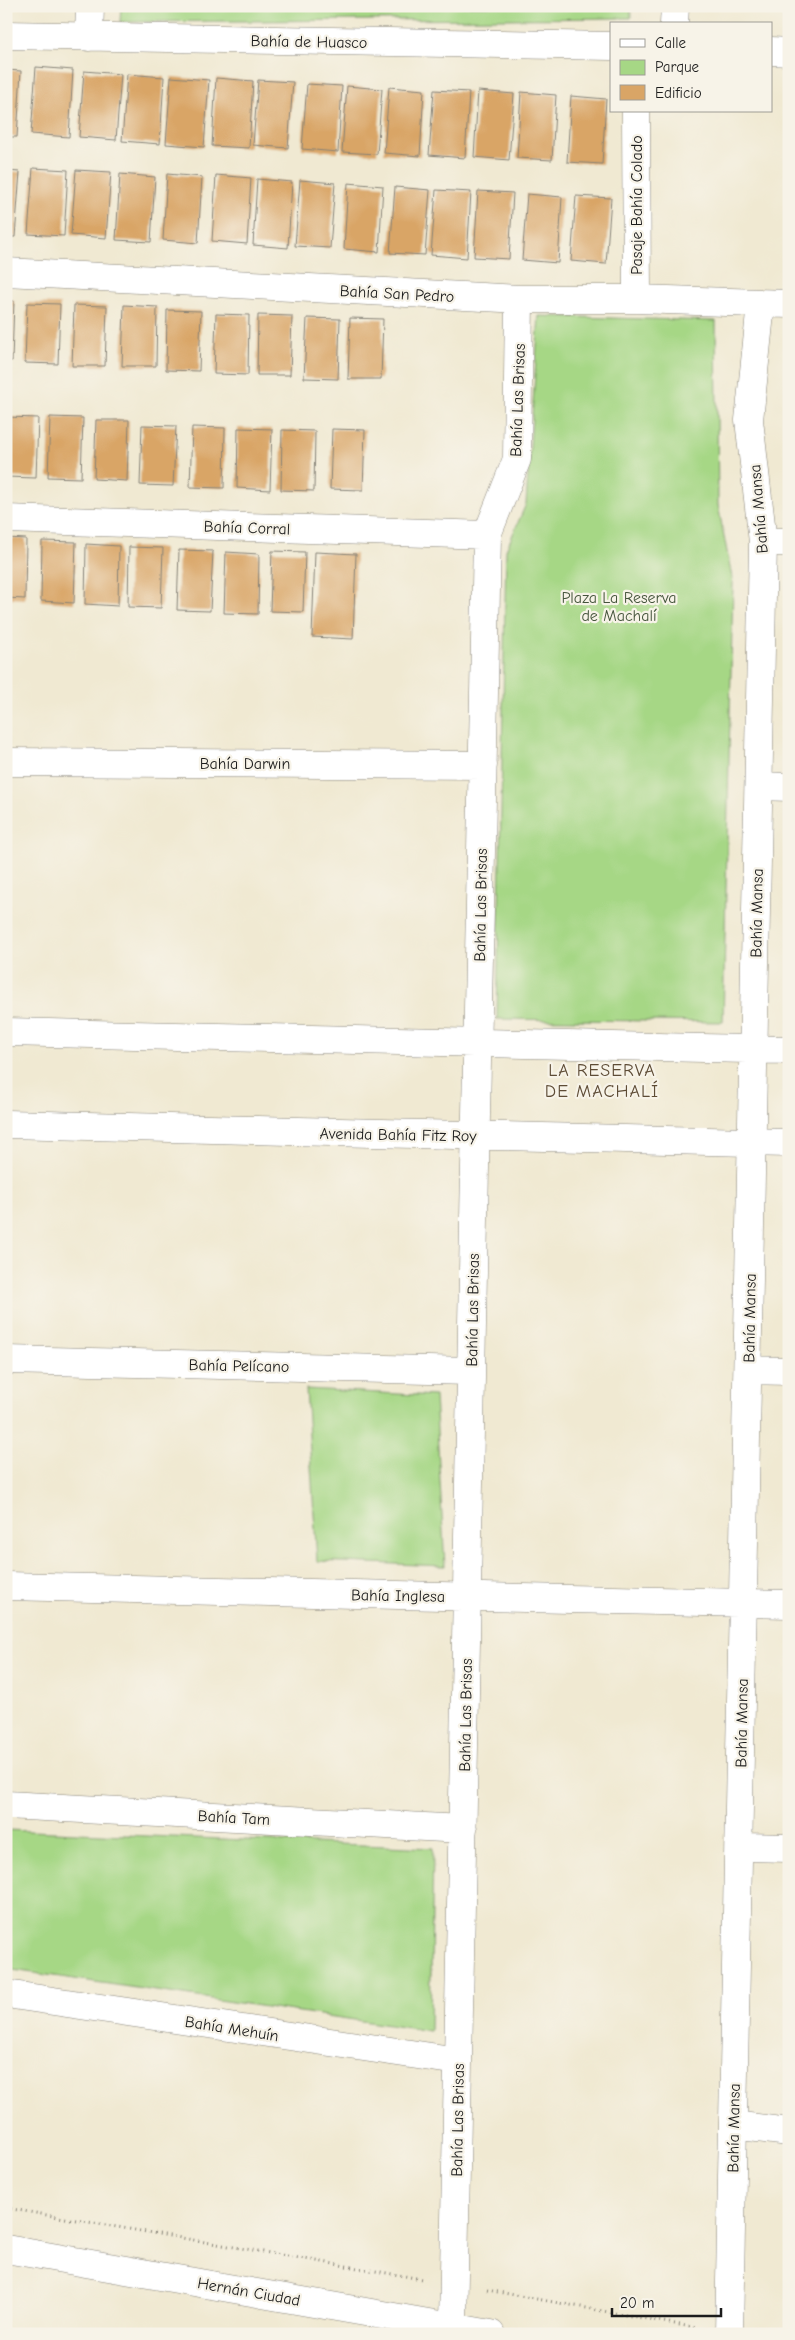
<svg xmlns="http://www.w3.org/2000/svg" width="795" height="2340" font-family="'Comic Neue',sans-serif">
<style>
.green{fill:#a6d785;stroke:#617a50}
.building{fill:#d9a566}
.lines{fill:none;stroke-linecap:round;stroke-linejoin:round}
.minor-casing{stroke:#868277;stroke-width:29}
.path{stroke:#868277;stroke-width:3;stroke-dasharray:1 4;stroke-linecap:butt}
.minor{stroke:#fff;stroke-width:28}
.labels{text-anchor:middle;stroke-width:4.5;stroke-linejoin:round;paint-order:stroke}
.street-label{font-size:16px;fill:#1c1c1c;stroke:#f7f3e8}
.park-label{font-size:16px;fill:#45543c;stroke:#f7f3e8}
.neighbourhood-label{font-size:18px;letter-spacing:1px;fill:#5e4c36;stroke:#f7f3e8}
</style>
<rect width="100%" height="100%" fill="#f7f3e8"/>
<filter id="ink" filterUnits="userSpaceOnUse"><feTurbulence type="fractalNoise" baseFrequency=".02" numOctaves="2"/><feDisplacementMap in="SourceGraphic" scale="10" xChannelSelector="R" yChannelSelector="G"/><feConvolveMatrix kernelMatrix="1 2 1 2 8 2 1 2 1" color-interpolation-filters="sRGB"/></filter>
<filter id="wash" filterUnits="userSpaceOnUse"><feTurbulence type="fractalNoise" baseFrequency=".0096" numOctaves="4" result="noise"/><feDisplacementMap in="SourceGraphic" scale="20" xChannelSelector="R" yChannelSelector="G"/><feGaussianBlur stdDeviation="1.12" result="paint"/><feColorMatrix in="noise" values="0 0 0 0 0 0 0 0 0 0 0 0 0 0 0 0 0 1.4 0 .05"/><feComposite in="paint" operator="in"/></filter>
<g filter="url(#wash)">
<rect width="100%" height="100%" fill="#f0e9d2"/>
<path class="green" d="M121,6H631V18L120,22Z
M539,316L716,321L718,505L733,583L723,1022L497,1019L506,550L526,504Z
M306,1389L435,1396L445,1566L317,1561Z
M6,1830L433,1848L430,2031L6,1969Z"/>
<g id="blocks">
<path class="building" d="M36,67L73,70L69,137L31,134Z
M6,70L21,71L17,137H6Z
M84,71L121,74L116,140L79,137Z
M127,74L164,77L160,144L122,141Z
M171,77L209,80L204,147L166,144Z
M216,78L253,81L249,148L212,146Z
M258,80L293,82L288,148L253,145Z
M307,84L342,86L338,152L302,149Z
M347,86L382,89L377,154L342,152Z
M389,87L424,90L420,156L384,153Z
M434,90L469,92L465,158L429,155Z
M478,91L514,94L509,160L474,157Z
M521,92L556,95L552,160L517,158Z
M571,96L606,99L602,164L567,162Z
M33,168L68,170L64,236L28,234Z
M76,170L111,172L106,238L71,235Z
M6,171L20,172L15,237H6Z
M120,174L155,177L151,242L116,240Z
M167,174L202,177L198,243L163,240Z
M216,175L251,178L247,244L212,241Z
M257,179L292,182L288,248L253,245Z
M300,180L335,183L330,248L295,246Z
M348,183L383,186L379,252L344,249Z
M395,187L430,190L425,255L390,253Z
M436,190L471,192L467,258L431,255Z
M478,191L513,193L509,259L474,257Z
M527,194L562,197L558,263L522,260Z
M576,196L611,198L606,264L571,261Z
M6,301H14L12,361H6Z
M27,303L60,304L58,364L25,363Z
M74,305L107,306L105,366H72Z
M124,305L157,307L156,366H122Z
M167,310L201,311L199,371L166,370Z
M216,314L249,315L248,375L214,374Z
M258,315L292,316L290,375H257Z
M307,318L340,319L338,379L304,378Z
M350,318L383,319L381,379H348Z
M6,417L38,418L36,478L6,477Z
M50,417L83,418L81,478L48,477Z
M96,420H129L127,481L94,479Z
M142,425L176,426L173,486L140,485Z
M192,427L225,428L224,488L190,487Z
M238,428L272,429L270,490L237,488Z
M332,429L365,430L363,490L330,489Z
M282,430L315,431L314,491L281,490Z
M6,538L26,539L25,599L6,598Z
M42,541L76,542L74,603L41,601Z
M86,544L119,546L118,606L85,604Z
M129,547L163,548L161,608L128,607Z
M179,550L213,551L210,611L177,610Z
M272,551L305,552L303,612L270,611Z
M226,552L259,554L258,614L224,613Z
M315,552L356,554L353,639L312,637Z"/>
</g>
</g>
<g filter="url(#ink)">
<use href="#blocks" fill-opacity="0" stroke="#868277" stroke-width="1"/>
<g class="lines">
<defs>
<path id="minor" d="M674,24L675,6
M6,35L611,46
M89,37L90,6
M771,51L789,52
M636,111L637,299
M6,272L519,299H637L789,304
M6,519L487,535
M763,542H789
M6,762L483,765
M759,786L789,787
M6,1032L789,1050
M6,1124L789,1143
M6,1360L471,1371
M748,1370L789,1371
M6,1586L789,1604
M6,1805L463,1829
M739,1847L789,1848
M6,1994L458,2061
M733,2125L789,2132
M6,2249L491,2334
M453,2326L487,535L517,459L519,299
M729,2334L763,542L749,420L761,304"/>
</defs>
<use href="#minor" class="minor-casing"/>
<path class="path" d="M6,2208L422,2279
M487,2290L697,2328"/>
<use href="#minor" class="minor"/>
</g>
</g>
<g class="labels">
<g class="street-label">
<text transform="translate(309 41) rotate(1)" y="6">Bahía de Huasco</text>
<text transform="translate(636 205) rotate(-90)" y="6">Pasaje Bahía Colado</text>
<text transform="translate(397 293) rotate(3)" y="6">Bahía San Pedro</text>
<text transform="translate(517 400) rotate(-88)" y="6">Bahía Las Brisas</text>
<text transform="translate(758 509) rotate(-95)" y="6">Bahía Mansa</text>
<text transform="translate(247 527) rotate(2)" y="6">Bahía Corral</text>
<text x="245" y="769">Bahía Darwin</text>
<text transform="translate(480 905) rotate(-89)" y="6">Bahía Las Brisas</text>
<text transform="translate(756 913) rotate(-89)" y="6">Bahía Mansa</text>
<text transform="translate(398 1134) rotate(1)" y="6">Avenida Bahía Fitz Roy</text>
<text transform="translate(472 1310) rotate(-89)" y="6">Bahía Las Brisas</text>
<text transform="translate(749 1318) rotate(-89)" y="6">Bahía Mansa</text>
<text transform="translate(239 1365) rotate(1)" y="6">Bahía Pelícano</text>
<text transform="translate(398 1595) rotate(1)" y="6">Bahía Inglesa</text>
<text transform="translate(465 1715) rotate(-89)" y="6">Bahía Las Brisas</text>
<text transform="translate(741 1723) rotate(-89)" y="6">Bahía Mansa</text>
<text transform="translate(234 1817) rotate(3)" y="6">Bahía Tam</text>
<text transform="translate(232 2028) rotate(9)" y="6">Bahía Mehuín</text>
<text transform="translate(457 2120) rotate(-89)" y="6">Bahía Las Brisas</text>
<text transform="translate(733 2128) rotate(-89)" y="6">Bahía Mansa</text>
<text transform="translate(249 2291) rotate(10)" y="6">Hernán Ciudad</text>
</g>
<g class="park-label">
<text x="619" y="603">Plaza La Reserva<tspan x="619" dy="18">de Machalí</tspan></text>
</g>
<g class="neighbourhood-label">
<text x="602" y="1076">LA RESERVA<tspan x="602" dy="21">DE MACHALÍ</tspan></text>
</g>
</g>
<rect width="795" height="2340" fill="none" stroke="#f7f3e8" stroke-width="25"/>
<rect x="610" y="22" width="162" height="90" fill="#f7f3e8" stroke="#9f9d96"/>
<rect x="620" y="39" width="25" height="8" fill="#ffffff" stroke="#9f9d96"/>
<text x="655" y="48" font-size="15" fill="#1c1c1c">Calle</text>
<rect x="620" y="60" width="25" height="15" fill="#a6d785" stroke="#9f9d96"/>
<text x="655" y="72" font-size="15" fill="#1c1c1c">Parque</text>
<rect x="620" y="85" width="25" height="15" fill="#d9a566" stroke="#9f9d96"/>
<text x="655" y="98" font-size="15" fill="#1c1c1c">Edificio</text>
<path d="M612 2308v8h109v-8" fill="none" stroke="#1c1c1c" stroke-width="2.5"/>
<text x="620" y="2308" font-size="15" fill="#1c1c1c" stroke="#f7f3e8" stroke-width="4" paint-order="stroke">20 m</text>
</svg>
